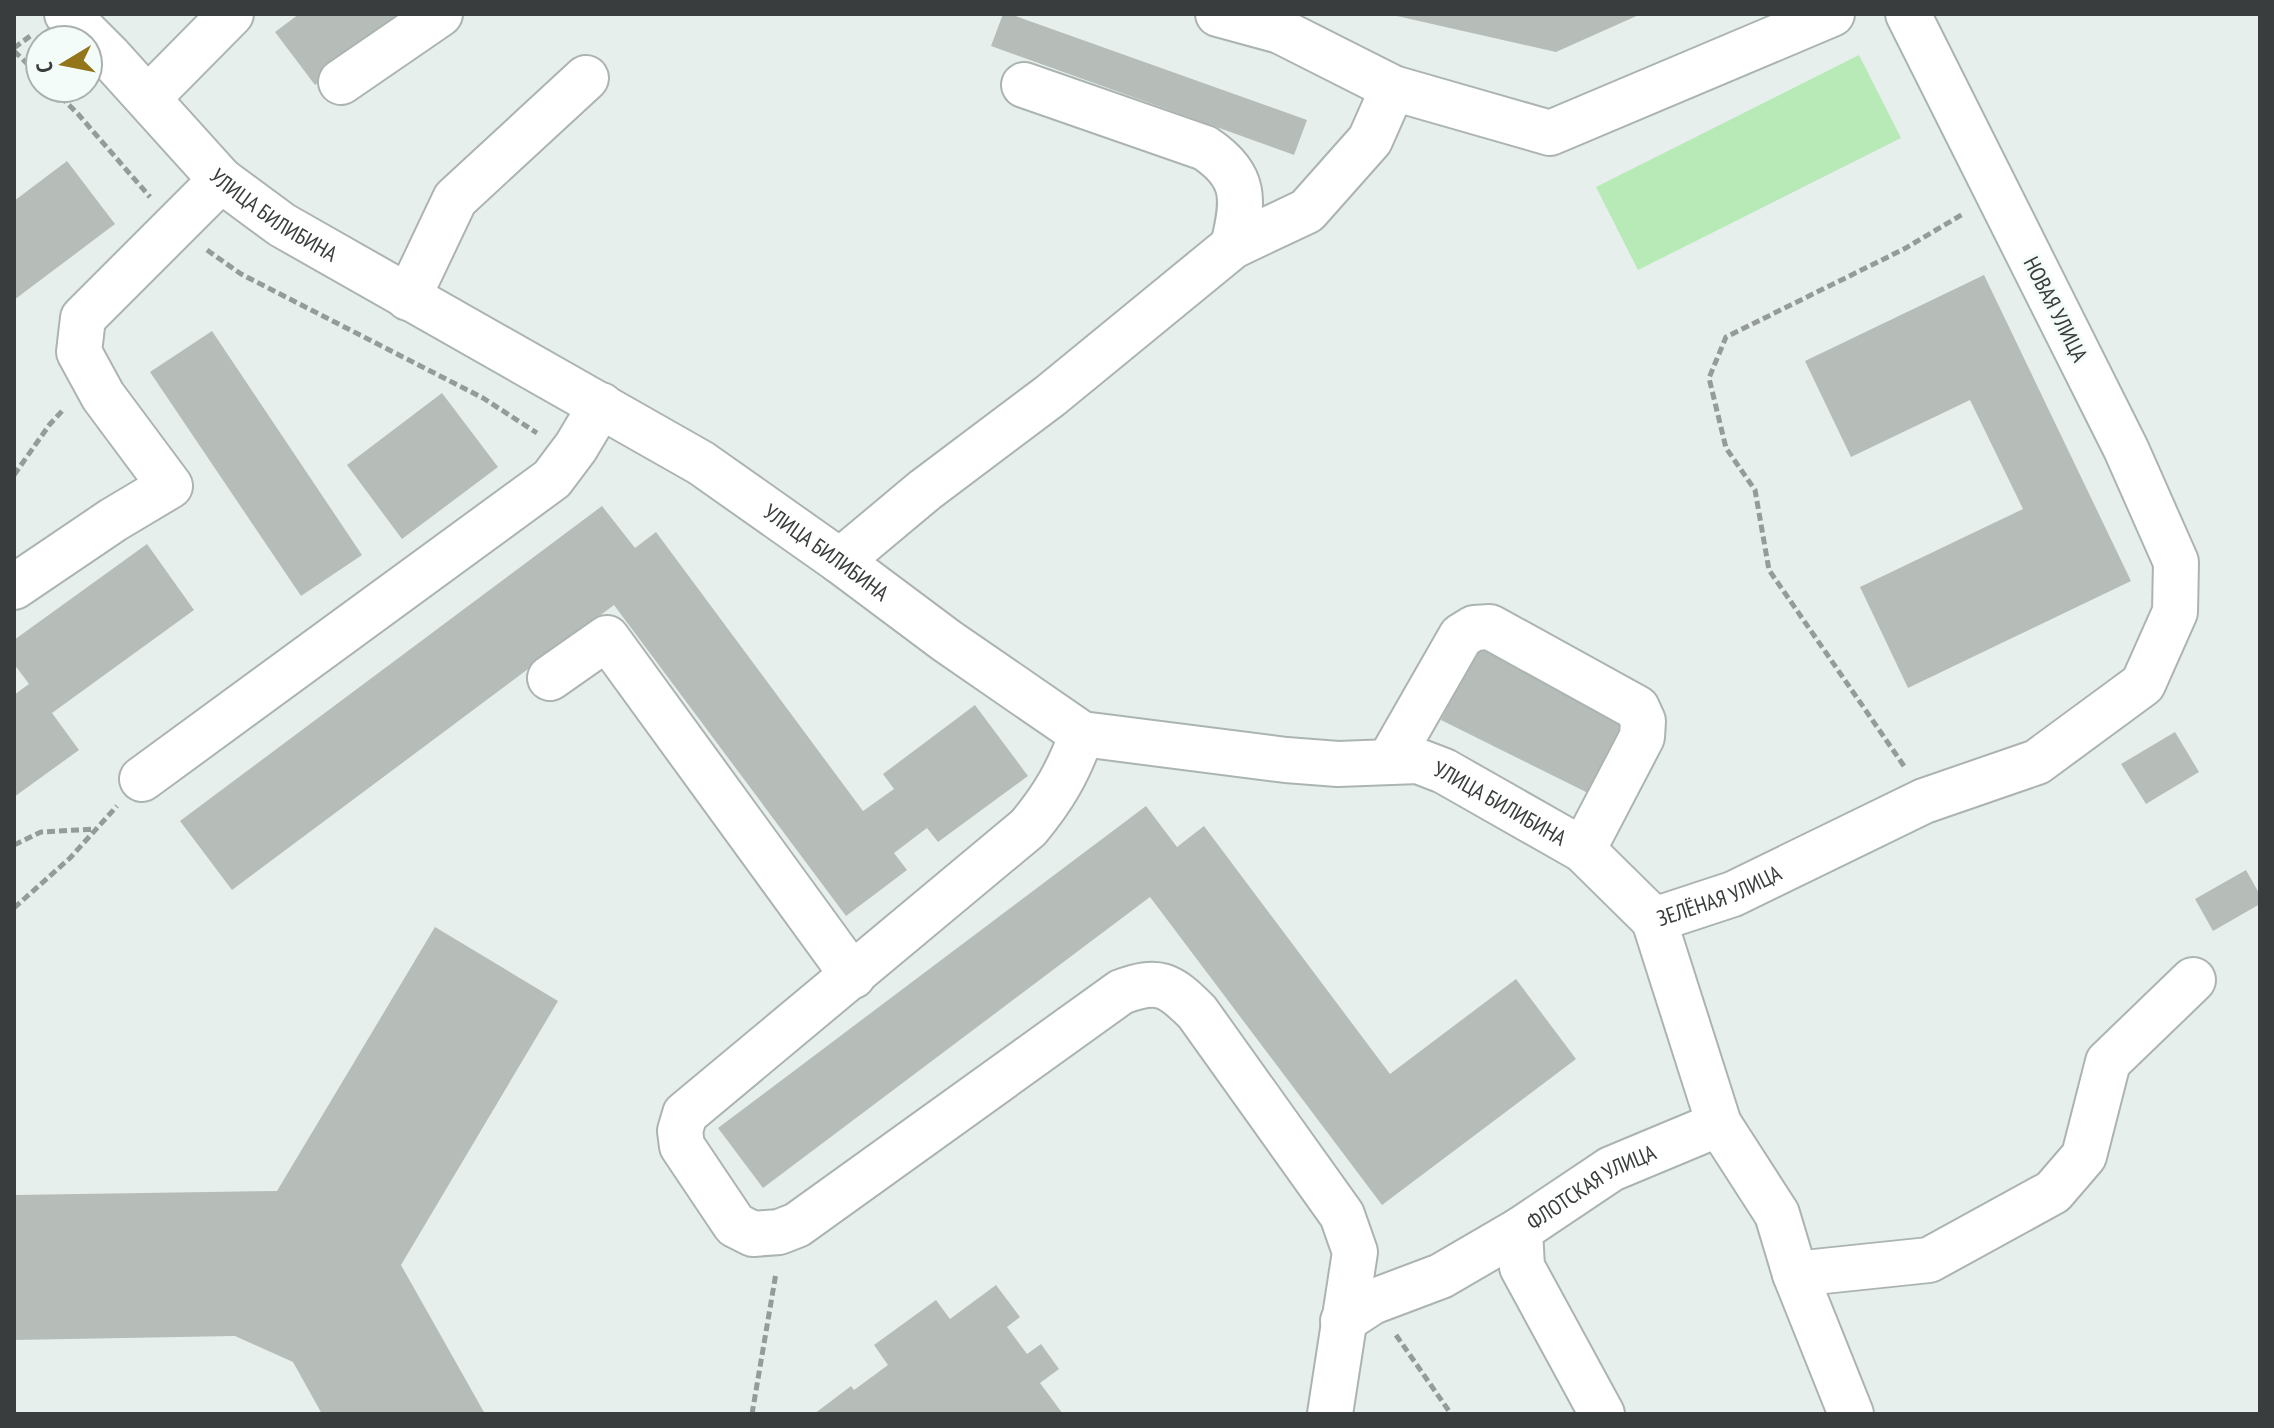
<svg xmlns="http://www.w3.org/2000/svg" width="2274" height="1428" font-family="'PT Sans Narrow',sans-serif">
<style>
.green{fill:#b7eab7}
.building{fill:#b6bdb9}
.lines{fill:none;stroke-linecap:round;stroke-linejoin:round}
.minor-casing{stroke:#acb4b2;stroke-width:48}
.path{stroke:#959b9a;stroke-width:5;stroke-dasharray:8 4;stroke-linecap:butt}
.minor{stroke:#fff;stroke-width:44}
.labels{text-anchor:middle;stroke-width:6;stroke-linejoin:round;paint-order:stroke}
.street-label{font-size:22px;fill:#3a3d3d;stroke:#f4fcfa}
</style>
<rect width="100%" height="100%" fill="#e7efed"/>
<path class="green" d="M1859,55L1901,138L1638,270L1596,187Z"/>
<path class="building" d="M299,14H409L315,85L275,32Z
M1003,14H1010L1307,120L1294,155L991,46Z
M1388,14H1641L1556,52Z
M67,161L115,224L14,300V201Z
M1984,275L2131,581L1908,688L1860,587L2023,509L1970,400L1851,457L1805,361Z
M212,331L362,555L301,596L150,372Z
M442,393L498,467L402,539L347,465Z
M602,506L635,548L656,532L863,811L894,789L883,774L975,705L1028,776L938,842L927,828L894,853L907,870L846,916L614,605L232,890L180,821Z
M147,544L194,610L52,713L79,750L14,797V695L29,684L14,664V640Z
M1478,646L1625,720L1588,793L1441,720Z
M2175,732L2199,772L2146,804L2121,764Z
M1146,806L1177,847L1204,826L1390,1074L1516,979L1576,1059L1382,1205L1150,897L763,1188L718,1128Z
M2246,870L2260,895V904L2213,931L2195,899Z
M435,927L558,1001L401,1265L485,1414H322L293,1362L235,1336L14,1340V1195L277,1191Z
M996,1285L1020,1317L1007,1327L1027,1354L1041,1344L1059,1369L1040,1383L1063,1414H814L851,1386L854,1390L888,1365L874,1345L936,1300L950,1319Z"/>
<g class="lines">
<defs>
<g id="minor">
<path id="s1" d="M67,14L109,56L221,180L282,225L701,463L840,561L947,641L1082,734L1286,760L1338,764L1418,761L1444,771L1583,850L1654,920"/>
<path d="M1218,14L1280,31L1393,88L1550,133L1832,14"/>
<path d="M341,82L440,14"/>
<path d="M1024,85L1205,148C1247,176 1244,200 1233,246"/>
<path d="M148,98L231,14"/>
<path d="M408,298L455,199L586,78"/>
<path d="M840,561L925,490L1050,396L1233,246L1307,211L1370,140L1393,88"/>
<path d="M14,587L113,520L170,486L103,396L79,352L83,318L221,180"/>
<path d="M550,678L607,638L853,976"/>
<path d="M1082,734C1068,772 1054,797 1028,828L685,1114L680,1131L682,1146L735,1225L753,1234L779,1232L797,1225L1121,992C1159,978 1169,984 1197,1012L1342,1215L1355,1252L1330,1414"/>
<path d="M1390,760L1461,636L1474,628L1490,627L1637,708L1643,721L1642,737L1583,850"/>
<path d="M142,779L552,479L576,447L601,405"/>
<path d="M1795,1274L1929,1260L2053,1192L2084,1156L2108,1062L2193,980"/>
<path d="M1343,1321L1372,1302L1441,1276L1520,1230"/>
<path id="s2" d="M1602,1414L1522,1267L1520,1230L1611,1169L1719,1124"/>
<path id="s3" d="M1851,1414L1795,1274L1777,1214L1719,1124L1654,920L1733,894L1924,801L2037,762L2143,684L2175,612L2176,562L2126,449L1908,14"/>
</g>
</defs>
<use href="#minor" class="minor-casing"/>
<path class="path" d="M14,48L33,34
M14,51L40,76
M52,88L78,114L150,197
M207,250L241,274L483,398L537,433
M14,475L50,424L64,409
M1904,766L1769,570L1755,490L1726,448L1709,378L1726,337L1904,249L1963,214
M14,845L41,832L95,829
M14,908L70,858L117,806
M1396,1335L1451,1414
M752,1414L776,1273"/>
<use href="#minor" class="minor"/>
</g>
<g class="labels">
<g class="street-label">
<text dy="8" stroke="none"><textPath href="#s1" startOffset="290">УЛИЦА БИЛИБИНА</textPath></text>
<text transform="translate(2056 309) rotate(63)" y="8">НОВАЯ УЛИЦА</text>
<text dy="8" stroke="none"><textPath href="#s1" startOffset="938">УЛИЦА БИЛИБИНА</textPath></text>
<text dy="8" stroke="none"><textPath href="#s1" startOffset="1682">УЛИЦА БИЛИБИНА</textPath></text>
<text dy="8" stroke="none"><textPath href="#s3" startOffset="604">ЗЕЛЁНАЯ УЛИЦА</textPath></text>
<text dy="8" stroke="none"><textPath href="#s2" startOffset="288">ФЛОТСКАЯ УЛИЦА</textPath></text>
</g>
</g>
<rect width="2274" height="1428" fill="none" stroke="#3a3d3d" stroke-width="32"/>
<g transform="translate(64 64) rotate(260)"><circle r="38" fill="#f4fcfa" stroke="#aab0ae" stroke-width="2"/>
<path d="M0-6L14 30L0 20L-14 30Z" fill="#93751c"/>
<text y="-12" font-size="22" font-weight="bold" text-anchor="middle" fill="#3a3d3d">С</text>
</g>
</svg>
